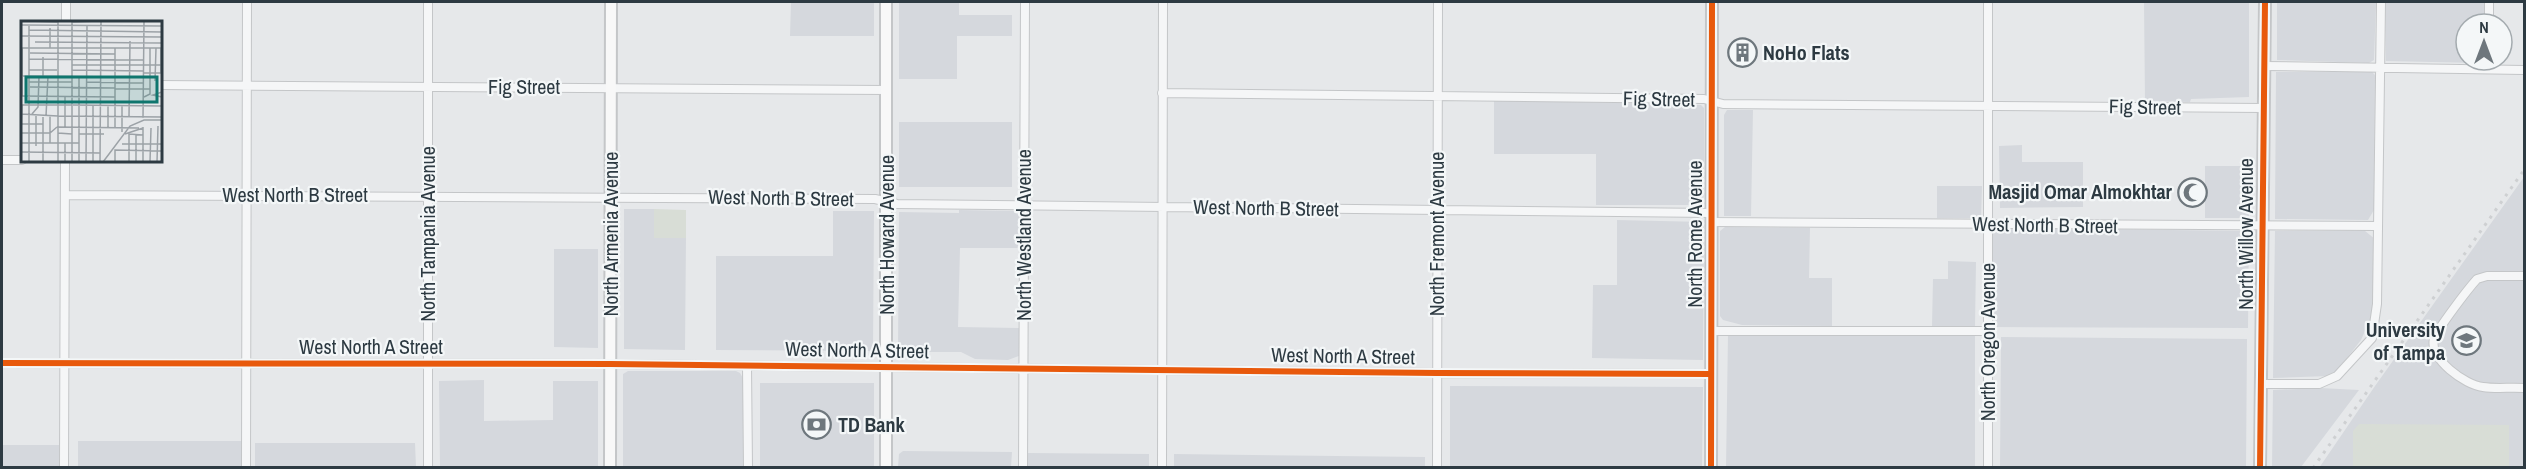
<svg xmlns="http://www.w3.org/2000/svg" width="2526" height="469" font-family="'Archivo Narrow',sans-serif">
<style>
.built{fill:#d5d8dd}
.green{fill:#d8ddd6}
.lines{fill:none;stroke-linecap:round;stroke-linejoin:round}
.street-casing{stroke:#c4c6c8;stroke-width:10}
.secondary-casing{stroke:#c4c6c8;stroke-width:14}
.street{stroke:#f5f6f7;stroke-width:8}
.secondary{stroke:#f8f8f8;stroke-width:10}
.rail{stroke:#ced0d2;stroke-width:3;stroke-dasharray:3 6;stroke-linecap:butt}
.cycleway-casing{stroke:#f4f7f8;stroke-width:10}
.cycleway{stroke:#e8590c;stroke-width:6}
.labels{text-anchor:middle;stroke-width:4.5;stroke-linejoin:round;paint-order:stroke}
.poi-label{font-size:20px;font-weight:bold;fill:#2d3a42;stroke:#f4f7f8;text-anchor:start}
.street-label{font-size:20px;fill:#2d3a42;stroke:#f4f7f8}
.inset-road{fill:none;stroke:#9ca2a7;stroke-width:1.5}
.view{fill:#0f766e;fill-opacity:0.15;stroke:#0f766e;stroke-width:3}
.inset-edge{fill:none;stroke:#2d3a42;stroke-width:3}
</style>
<rect width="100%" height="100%" fill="#e6e8ea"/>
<path class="built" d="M791,2H874V36H790Z
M899,2H959V15H1012V36H957V79H899Z
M2144,2H2249V97L2191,99L2190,102L2145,101Z
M2277,2H2376L2374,60L2369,63L2277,60Z
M2385,2H2485V24H2466V60H2482L2479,63L2386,61Z
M2276,72H2372L2375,75L2374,210L2368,220L2275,219Z
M1494,100L1701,105L1704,108V195L1701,205H1596V154H1494Z
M1727,110H1753L1751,216H1724V115Z
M899,122H1012V187H899Z
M2022,145V162H2083V207L2000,208L1999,146Z
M2205,166H2249V218H2205Z
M2524,177V467L2319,468L2375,386Z
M1937,186H1982L1981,218H1937Z
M624,209H654V238H686L685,350L624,349Z
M959,210L1014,211L1019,214V248H960L958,327L1019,328V356L1008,360L975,359L961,352H898L899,212L959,213Z
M833,211H874L873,351L716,350V256H833Z
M1617,220L1704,222L1703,360L1592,358L1593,285H1617Z
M1725,227L1810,228L1809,278H1832V326L1742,325L1723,320L1720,316V231Z
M2002,228L2249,231L2248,328L1993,327V231Z
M2275,231H2365L2375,239L2372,315L2361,340L2337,371L2329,376L2273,378Z
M554,249H598V348L554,347Z
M1948,261L1976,262L1975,326H1932L1933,279H1948Z
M1728,334L1975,336V467L1726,468Z
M2001,337L2247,339L2246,467H2000Z
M628,371H736L740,373L744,380V467L623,468V374Z
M484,380V421L553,420V381H598V467H440L439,381Z
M760,383H874V467H760Z
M1450,386L1703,387L1702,467H1450Z
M2320,388L2359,390L2301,467H2272L2273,390Z
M78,441H242V467H78Z
M255,443H415L416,467H255Z
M2,445H59V467H2Z
M903,451L1012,452L1011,467H898L899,454Z
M1028,453L1149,454V467H1028Z
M1174,454L1425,457V467H1174Z"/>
<path class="green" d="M654,209L686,210V238H654Z
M2359,424L2509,425V467H2353V431Z"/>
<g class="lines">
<defs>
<path id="street" d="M66,2V22
M1988,2V468
M2489,24V2
M2264,66L2524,70
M160,85L887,90
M1162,93L1704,99L1723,104L2263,108
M2,160H22
M65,195L875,199L897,204L1712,213
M1712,222L2378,226
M2524,276H2487L2477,279C2468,289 2438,328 2434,339C2429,359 2465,385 2483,387C2496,389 2511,387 2524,388
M1712,331H1988
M2,363L611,364L1437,373L1711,374
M747,366L748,468
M2260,384H2319L2337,376L2372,338L2377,304L2381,2
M64,468L65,160
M246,468L247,2
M428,468V2
M1023,468L1025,2
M1162,468L1163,2
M1437,468L1438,2"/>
<path id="secondary" d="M610,468L611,2
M886,468V2
M1711,468L1712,2
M2260,468L2265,2"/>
</defs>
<use href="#street" class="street-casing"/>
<use href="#secondary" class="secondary-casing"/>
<use href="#street" class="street"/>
<use href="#secondary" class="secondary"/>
<path class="rail" d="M2313,468L2524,170"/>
<defs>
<path id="cycleway" d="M2,363L611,364L1437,373L1711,374
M1711,468L1712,2
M2260,468L2265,2"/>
</defs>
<use href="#cycleway" class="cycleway-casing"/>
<use href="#cycleway" class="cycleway"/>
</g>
<defs>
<symbol id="building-ring" viewBox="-11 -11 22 22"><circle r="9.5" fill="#f4f7f8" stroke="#6e777d" stroke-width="1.5"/><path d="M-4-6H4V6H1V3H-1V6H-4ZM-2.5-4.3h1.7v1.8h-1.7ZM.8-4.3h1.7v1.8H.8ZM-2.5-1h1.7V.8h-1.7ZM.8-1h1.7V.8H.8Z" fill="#6e777d"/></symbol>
<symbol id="mosque-ring" viewBox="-11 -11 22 22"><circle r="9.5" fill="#f4f7f8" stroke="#6e777d" stroke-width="1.5"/><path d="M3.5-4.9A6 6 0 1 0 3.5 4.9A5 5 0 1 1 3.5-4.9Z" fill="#6e777d"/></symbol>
<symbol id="university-ring" viewBox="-11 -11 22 22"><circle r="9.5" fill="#f4f7f8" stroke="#6e777d" stroke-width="1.5"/><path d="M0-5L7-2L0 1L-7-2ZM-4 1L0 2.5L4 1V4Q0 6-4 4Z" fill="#6e777d"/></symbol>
<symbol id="bank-ring" viewBox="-11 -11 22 22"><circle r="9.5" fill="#f4f7f8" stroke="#6e777d" stroke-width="1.5"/><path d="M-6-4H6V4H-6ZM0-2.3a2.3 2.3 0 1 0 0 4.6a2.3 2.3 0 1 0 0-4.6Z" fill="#6e777d"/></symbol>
</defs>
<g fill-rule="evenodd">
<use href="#building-ring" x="1726" y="36" width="33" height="33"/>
<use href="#mosque-ring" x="2176" y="176" width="33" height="33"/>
<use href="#university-ring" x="2450" y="324" width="33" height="33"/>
<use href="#bank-ring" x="800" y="408" width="33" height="33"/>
</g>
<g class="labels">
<g class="poi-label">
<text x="1763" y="60">NoHo Flats</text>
<text x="2172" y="199" text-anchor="end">Masjid Omar Almokhtar</text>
<text x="2445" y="337" text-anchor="end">University<tspan x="2445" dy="23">of Tampa</tspan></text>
<text x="838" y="432">TD Bank</text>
</g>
<g class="street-label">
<text x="524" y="94">Fig Street</text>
<text transform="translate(1659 99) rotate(1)" y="7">Fig Street</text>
<text transform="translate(2145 107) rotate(1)" y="7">Fig Street</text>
<text x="295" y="202">West North B Street</text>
<text transform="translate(781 198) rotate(1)" y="7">West North B Street</text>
<text transform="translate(1266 208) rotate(1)" y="7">West North B Street</text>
<text transform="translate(2045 225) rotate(1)" y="7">West North B Street</text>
<text transform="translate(428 234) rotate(-90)" y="7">North Tampania Avenue</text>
<text transform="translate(611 234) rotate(-90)" y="7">North Armenia Avenue</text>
<text transform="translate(1437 234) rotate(-90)" y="7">North Fremont Avenue</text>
<text transform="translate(1695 234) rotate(-90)" y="7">North Rome Avenue</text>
<text transform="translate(2246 234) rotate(-90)" y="7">North Willow Avenue</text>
<text transform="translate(887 235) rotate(-90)" y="7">North Howard Avenue</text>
<text transform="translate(1024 235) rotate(-90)" y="7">North Westland Avenue</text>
<text transform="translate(1988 342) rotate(-90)" y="7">North Oregon Avenue</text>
<text x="371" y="354">West North A Street</text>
<text transform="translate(857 350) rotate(1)" y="7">West North A Street</text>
<text transform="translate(1343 356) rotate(1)" y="7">West North A Street</text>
</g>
</g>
<g transform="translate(21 21)">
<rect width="141" height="141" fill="#e6e8ea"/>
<path class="inset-road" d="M7,0L37,1M37,0V112L51,113M51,1L77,0M0,4L141,5M8,9L141,11M0,15L141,16M14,21L141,22M0,27H141M1,27V75M29,27V7M9,32L94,33M8,38L123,39M51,44H141M8,49H36M51,49L123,50M123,52H140V27M0,55L100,56M22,55V36M134,60L135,27M8,61H51M65,61L123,62M9,66L94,67M94,68H129M141,71L132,74L141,76M0,75L94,76M44,75V106M123,76L129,73V27M0,84H51M52,84L141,85M87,84V106M0,93L37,95M11,93L17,86L18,55M25,95L27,55M29,95V122M37,95L141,96M22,96V141M108,96L109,20M122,97L123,0M0,103H22M36,106L118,107M94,107V27M101,111V84M0,112L1,84M0,112H29L36,106M37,112V141M58,113H83M104,113L122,107M0,122H58M44,122V141M101,123H141M15,125V95M0,131L79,132M8,141V4M51,141V0M58,141V55M65,141L66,4M72,141V84M79,141L80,1M82,141L109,105L123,99H141M94,141V129L141,130M108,141V113L122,114M115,141V113M122,141V106M129,141L130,107M136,141L137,105"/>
<path class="view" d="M5,56H136V81H5Z"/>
<rect width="141" height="141" class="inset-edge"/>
</g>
<rect width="2526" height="469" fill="none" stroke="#2d3a42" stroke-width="6"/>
<g transform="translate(2484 42)"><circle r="28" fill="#f4f7f8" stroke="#a4abaf" stroke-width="1.5"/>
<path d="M0-4.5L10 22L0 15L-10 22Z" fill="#6e777d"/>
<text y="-9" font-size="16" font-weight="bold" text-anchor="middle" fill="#2d3a42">N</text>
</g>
</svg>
